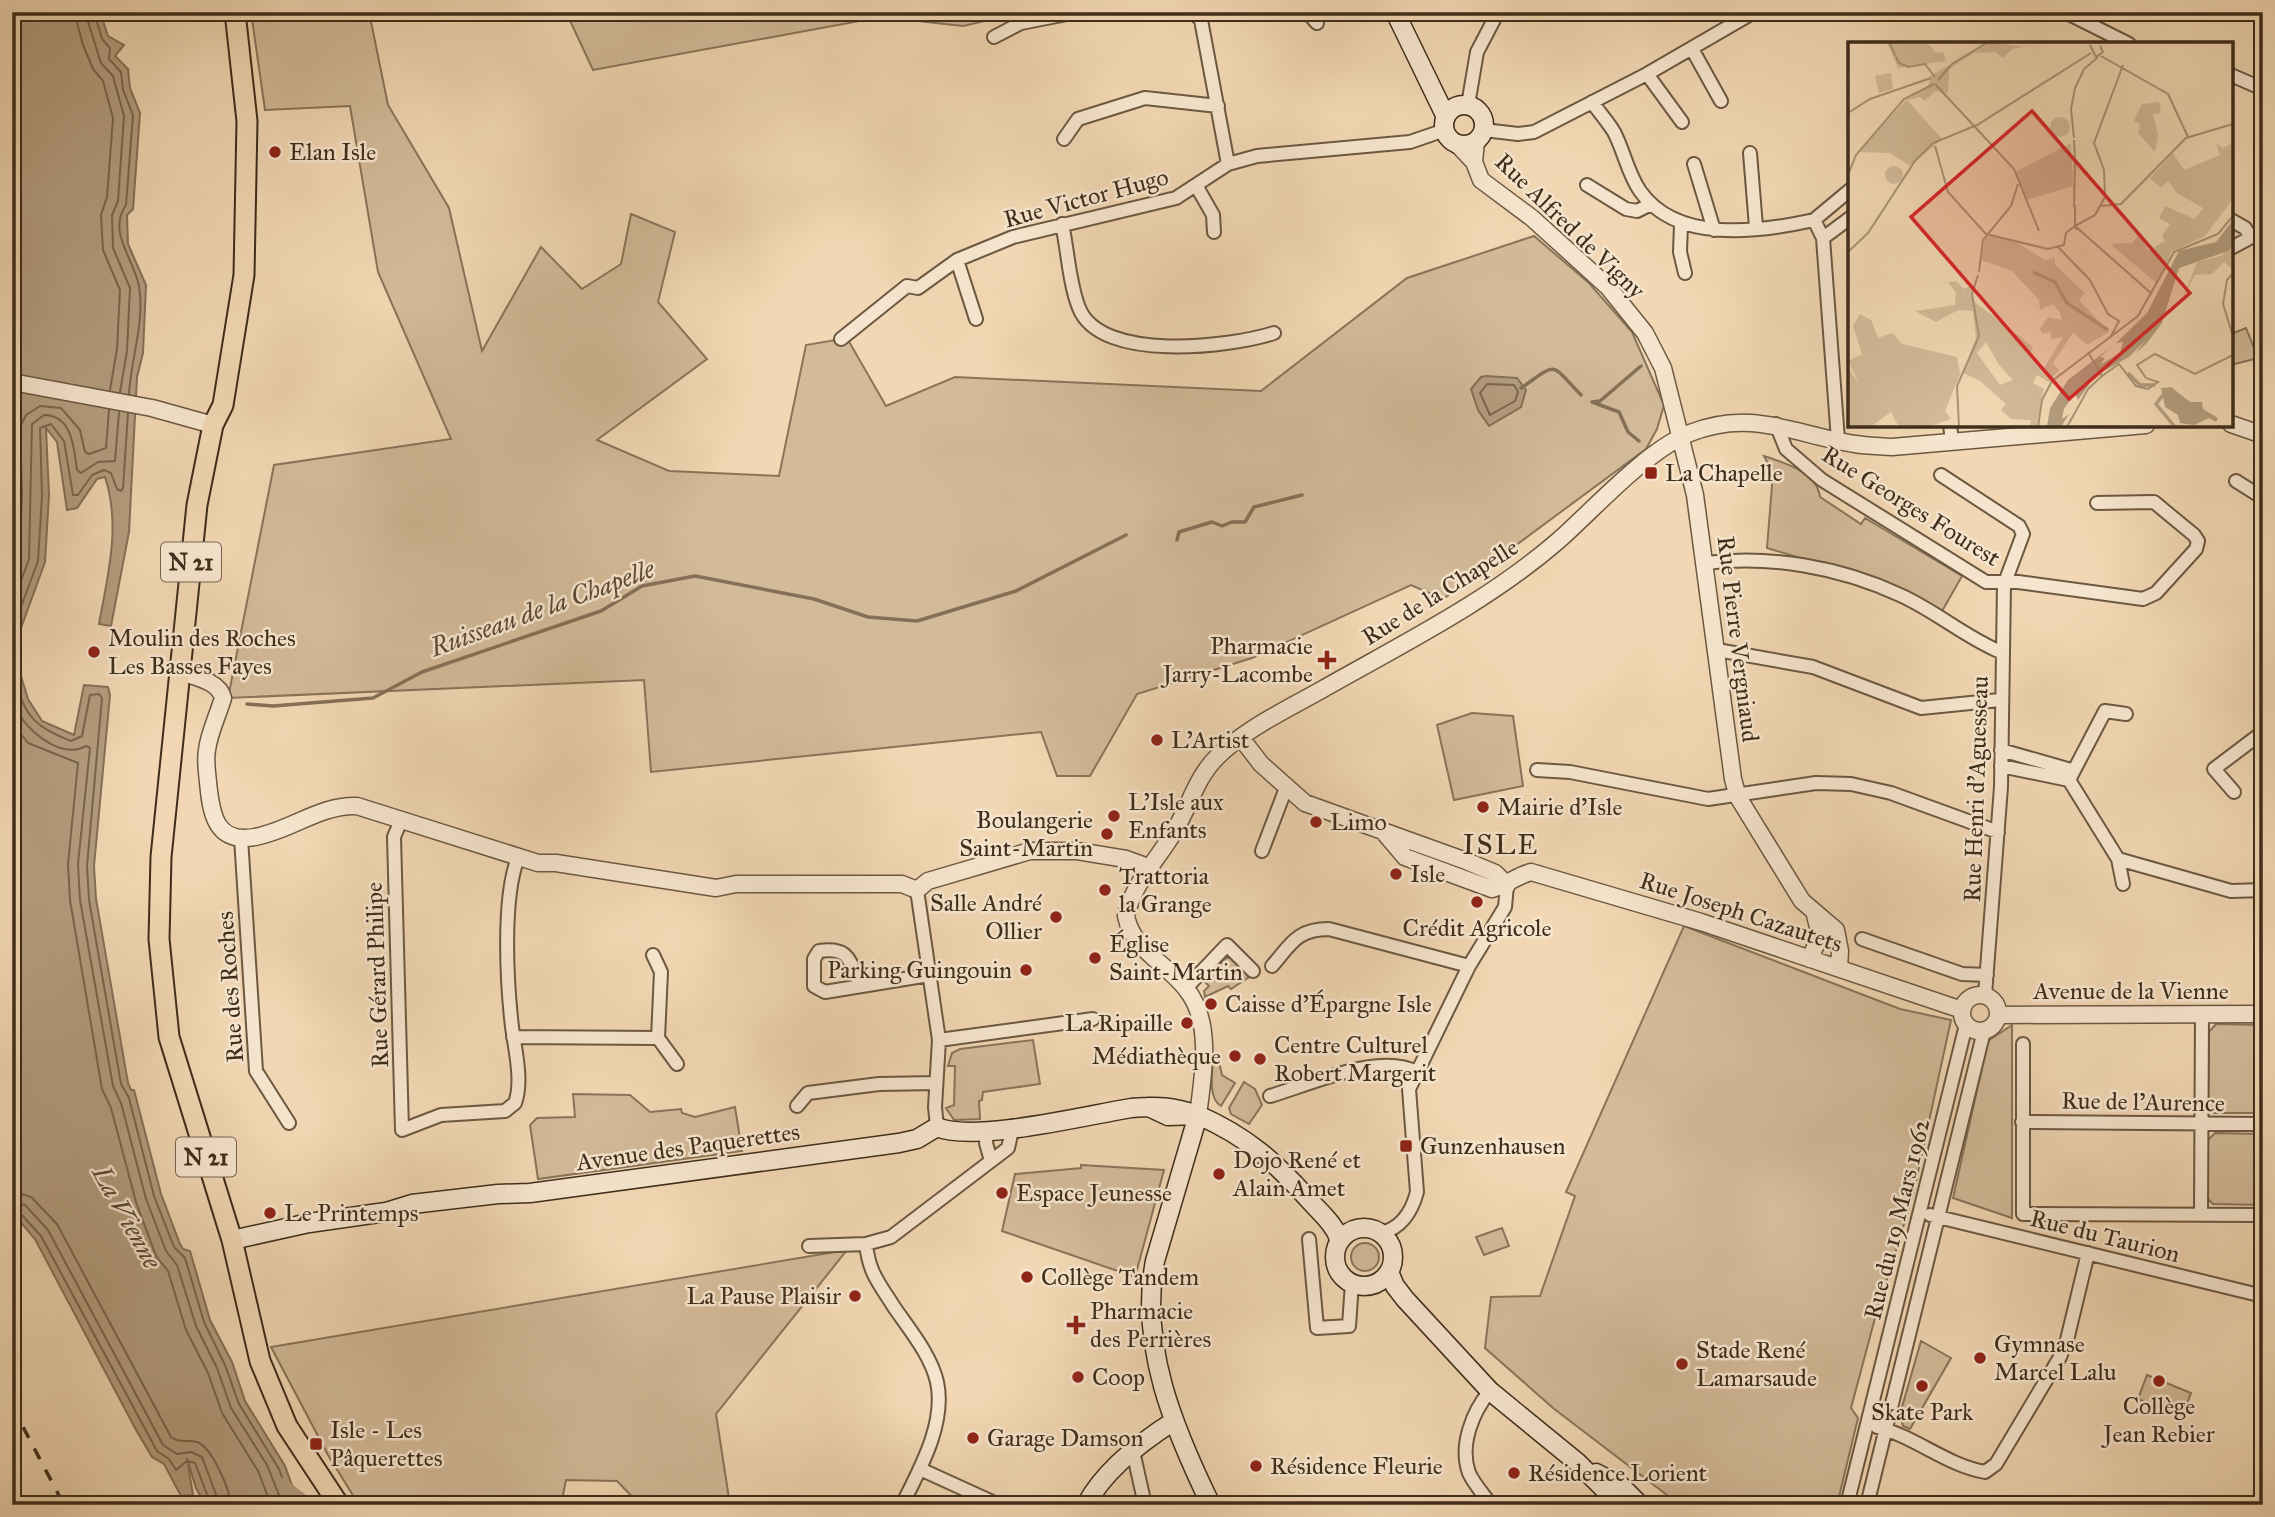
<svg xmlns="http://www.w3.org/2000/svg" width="2275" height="1517" font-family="'IM FELL Great Primer',serif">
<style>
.green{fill:#d3ba99;stroke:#89745a;stroke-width:2}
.water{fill:#b49d7f;stroke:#857057;stroke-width:2}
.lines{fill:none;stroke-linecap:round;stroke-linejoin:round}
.shore{stroke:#7a654d;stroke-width:2}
.stream{stroke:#857057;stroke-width:3.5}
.canal{stroke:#b49d7f;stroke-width:12}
.minor-casing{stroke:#6c5841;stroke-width:16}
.tertiary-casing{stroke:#6c5841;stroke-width:19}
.secondary-casing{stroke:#3f2d1b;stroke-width:21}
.primary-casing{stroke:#3f2d1b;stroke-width:23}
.minor{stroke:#f6e5ce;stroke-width:12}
.tertiary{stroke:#f6e5ce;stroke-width:16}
.secondary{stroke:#f6e5ce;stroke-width:18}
.primary{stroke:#f1d7b3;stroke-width:19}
.rail{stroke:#3f2d1b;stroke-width:3.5;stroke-dasharray:12 12;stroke-linecap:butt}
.poi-dot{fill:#8f2418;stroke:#f6e5ce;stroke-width:2.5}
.labels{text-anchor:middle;stroke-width:5;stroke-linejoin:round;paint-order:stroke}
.shield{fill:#f6e5ce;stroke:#766451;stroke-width:2}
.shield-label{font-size:23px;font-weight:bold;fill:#3f2d1b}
.poi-label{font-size:24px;fill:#3f2d1b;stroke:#f6e5ce;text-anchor:start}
.street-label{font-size:24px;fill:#3f2d1b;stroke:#f6e5ce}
.water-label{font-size:26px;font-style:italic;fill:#5c4934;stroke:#f6e5ce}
.quarter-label{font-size:28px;letter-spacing:2px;fill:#3f2d1b;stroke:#f6e5ce}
.inset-river{fill:none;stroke:#b49d7f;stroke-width:3.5}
.inset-road{fill:none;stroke:#aa9376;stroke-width:2}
.view{fill:#d62828;fill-opacity:0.15;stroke:#d62828;stroke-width:3.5}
.inset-edge{fill:none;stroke:#3f2d1b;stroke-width:3.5}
</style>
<rect width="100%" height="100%" fill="#f1d7b3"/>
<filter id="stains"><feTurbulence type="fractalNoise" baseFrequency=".00286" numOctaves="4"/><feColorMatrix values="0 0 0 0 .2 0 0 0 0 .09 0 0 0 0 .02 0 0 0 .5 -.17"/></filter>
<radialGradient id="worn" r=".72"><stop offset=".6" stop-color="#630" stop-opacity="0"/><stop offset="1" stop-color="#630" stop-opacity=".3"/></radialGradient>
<path class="green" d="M251,12H369L388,105L449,208L482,351L541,247L582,289L621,264L631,214L675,232L658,302L707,359L597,440L669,471L779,476L806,345L847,338L886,406L955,377L1261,391L1407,278L1534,236L1589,283L1632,332L1664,405L1657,429L1646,449L1443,599L1411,585L1252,658L1137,694L1090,776H1057L1041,732L651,772L644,680L228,698L274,465L451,439L378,272L350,106L265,110Z
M566,12H1023L963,26L881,17L593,70Z
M2246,328L2258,358L2231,365V334Z
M1764,456C1785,463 1817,472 1820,497L1861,524L1865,518L1962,576L1941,613L1886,584L1767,548L1773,473Z
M1472,713L1513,716L1523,786L1454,800L1437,725Z
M1684,926L1900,1009L1951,1020L1913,1195L1875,1318L1851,1408L1858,1418L1837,1505H1680L1553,1408L1485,1348L1491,1297L1540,1296L1575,1196L1566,1192Z
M1226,958H1231L1249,977L1231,989L1228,986L1205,997L1204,991L1209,986L1203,980Z
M2216,1024L2263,1025V1113H2214L2208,1108L2209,1032Z
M2012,1025V1218L1953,1198L1988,1041Z
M1033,1040L1040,1084L983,1092L982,1100L979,1101L980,1119L954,1120L946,1108L954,1105L955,1066H948L952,1053L960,1049Z
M1217,1053L1222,1075L1235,1083L1221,1106C1207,1098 1213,1070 1213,1055Z
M1244,1082L1255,1089L1262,1105L1249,1124L1231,1114L1229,1108Z
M573,1094L630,1095L650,1112L681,1109L682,1113L695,1117L735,1107L742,1151L538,1179L530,1125L537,1118L575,1117Z
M2215,1133L2263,1134V1205L2213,1204L2207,1198L2208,1140Z
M1081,1165L1164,1170L1135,1277L1002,1231L1015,1174L1081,1168Z
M1502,1228L1509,1246L1484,1255L1476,1237Z
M1351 1257a14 14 0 1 1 28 0a14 14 0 1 1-28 0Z
M847,1250L716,1414L730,1505H640L617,1481L566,1480L561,1505H359L328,1455L271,1347Z
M1921,1341L1951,1358L1910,1429L1903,1426L1900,1414Z
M2147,1375L2191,1393L2182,1417L2138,1399Z"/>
<path class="water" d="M12,12H100L108,36L124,45L115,56L128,69L130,88L140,113L133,209L127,215L128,244L146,285L143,353L137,377L129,532L111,626L99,624C108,574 121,526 105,477L97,479L77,508L67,510L57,442L46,428L49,495L45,562L13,650L28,699L42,721L74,735L84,685L108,687L110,695L94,866L96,899L128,1083L131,1090H134L161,1194L180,1244L183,1249L190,1251L210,1320L232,1362L245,1401L285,1466L299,1505H206L196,1488L187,1458L193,1495L181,1496L164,1464L152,1457L135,1428L35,1239L12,1212Z
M1486,376L1517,378L1526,390L1521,407L1489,426L1478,410L1471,389L1481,377Z"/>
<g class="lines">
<path class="shore" d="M74,12L83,45L93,69L103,81L113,118L107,197L101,215L103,250L120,290L117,349L110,390
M85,12L101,63L113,76L124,116L118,201L112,215L113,248L130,288L127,351L120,392
M94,12L102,39L110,48L109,59L121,72L123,90L133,115L126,205C107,232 134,259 139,286C145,321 131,359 129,394
M1487,384L1514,385L1518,392L1515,401L1490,415L1480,393Z
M12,575L19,557L22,495L20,427L26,415L40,406L61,408L80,430L85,452L89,454L106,448L109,410
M12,606L29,559L32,424L44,415C73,415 74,450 77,470L81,473L98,462L115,461L119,412
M12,631L38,561L42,496L40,428L51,424L64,441L73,495H78L92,475L104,470L111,473L117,489L121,491L123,488L128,413
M12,672C26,715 29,724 71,741L82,736L90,695L99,694L102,698L87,866L89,900L121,1084L129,1098L154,1196L174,1247L185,1258L204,1322L225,1365L239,1404L279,1469L292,1505
M12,702C22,726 58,761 86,746L90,748L78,864L80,900L113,1086L121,1103L146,1199L166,1251L177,1265L196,1326L217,1368L231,1408L267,1465L283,1505
M12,723L28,743L78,763L68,864L70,900L102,1089L111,1108L136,1202L156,1256L168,1271L186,1330L208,1373L222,1413L258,1471L271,1505
M12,1191L31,1197L57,1224L171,1437C180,1444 187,1439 197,1442C212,1447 230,1490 231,1505
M12,1202L25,1205L48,1230L163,1445L177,1454L191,1452L202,1457L220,1505
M12,1211L20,1213L41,1236L157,1451L169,1459L176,1470L187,1461L195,1463L211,1505"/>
<path class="stream" d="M1521,388C1559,362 1549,362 1581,395
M1592,402L1619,412L1628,432L1639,441
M1593,402L1600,401L1641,366
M1177,540L1179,532L1212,522L1222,526L1232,522H1245L1254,507L1302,495
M247,704L273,706L373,698L422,672L601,611L642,586L695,576L814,599L868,617L917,621L1016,591L1126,535"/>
<path class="canal" d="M282,1484L309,1505"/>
<defs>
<path id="minor" d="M1193,12L1201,20L1228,164
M1307,12L1317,23
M2065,12L2129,44
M994,37L1021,23L1077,12
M1692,49L1721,101
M1647,74L1682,122
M2231,75L2263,89
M1592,102C1599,112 1608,122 1614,132C1624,151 1628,174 1640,191C1677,244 1760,232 1814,220
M1468,105L1477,52L1498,12
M1484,130L1518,134L1534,132L1647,74L1754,12
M1064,139L1078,119L1145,98L1218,106
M1750,153L1756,227
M1694,164L1714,230
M1587,185L1626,209L1637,211L1651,204
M1197,187L1213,215L1214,232
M1850,190L1814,220L1823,238L1850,218
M2231,220L2245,228L2251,237
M1062,224C1068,251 1069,283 1079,308C1101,363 1230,347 1274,333
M1681,224L1680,252L1685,273
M1823,238L1838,440
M2231,248L2263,231
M957,260L976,319
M841,339L907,286L918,288L957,260L1013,237L1176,198L1228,164L1257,156L1410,142L1445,130
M1776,424L1786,449L1822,480L1986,582H2018L2143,599L2156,593L2196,549L2198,541L2194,535L2154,502L2097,503
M1950,425L1952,441
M1941,475L2019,526L2023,534L2004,585L2001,787L1985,995
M2236,481L2263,498
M1706,563C1770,555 1840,567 1900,595C1936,611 1966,638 2003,653
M1717,650L1813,667L1921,708L2000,700
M2001,750L2071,770
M2001,766L2069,780L2118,859L2231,891L2263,890
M1537,770L1570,772L1708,799L1816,783L1851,784L1891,793L1998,832
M2069,780L2105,711L2126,714
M2234,792L2214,769L2263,732
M401,820L394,837L402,1130L441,1115L505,1111L515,1103C523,1082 515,1049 512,1027C507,984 502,898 518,858
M241,838L256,1071L289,1123
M1262,851L1286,788
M2118,859L2123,884
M917,890L939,1040L935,1107L937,1127
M1862,939L1962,974L1987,975
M653,955L661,972L658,1038
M1272,966C1291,944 1297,929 1329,929L1469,966
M860,985C849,960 850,947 819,951L814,959V986L825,992L929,975
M1186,988L1227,945L1253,971
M513,1037L658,1038L677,1064
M939,1040L1093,1019
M2023,1044V1214L2263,1215
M1270,1096C1308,1085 1380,1052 1416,1072
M797,1106L808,1093L879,1084L936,1083
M2022,1122L2263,1124
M987,1130L986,1143L991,1161L1008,1148L1013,1126
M1930,1215L2263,1296
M2201,1215L2202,1014
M1380,1233C1401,1229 1412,1211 1417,1192L1409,1089L1469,966L1505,907L1507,885
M1309,1239L1317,1328L1349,1326L1352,1283
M866,1244C869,1273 879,1283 894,1307C909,1329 931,1355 937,1382C946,1423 920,1469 902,1505
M809,1246L866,1244L891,1237L991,1161
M1490,1391C1473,1411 1459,1445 1469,1473C1474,1484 1484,1495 1491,1505
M1877,1427C1916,1437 1946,1465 1985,1472L1996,1464L2060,1357L2067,1340L2088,1253
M1133,1451L1145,1505
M920,1469L999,1505
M1847,1505L1966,1025
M1867,1505L1984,1031"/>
<path id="tertiary" d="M1476,141L1474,162L1481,180L1532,218L1608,287L1645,333L1663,368L1695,495L1733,779L1738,797L1802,901L1836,930L1840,951L1839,968
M1457,144L1474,162
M12,382L152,408L213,425
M2231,424L2263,435
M180,672C195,677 219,681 223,698C218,715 209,733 207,750C205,760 207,772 208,782C211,813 215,844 255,837C292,830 319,805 357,806L538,863H556L716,888L736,884H902L917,890L928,881L1030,851H1077L1126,859L1148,867
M1241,738L1261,764L1305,803L1466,861L1495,873L1507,885
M1382,830L1405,857L1492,889C1507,885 1516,876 1531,872L1701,922L1962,1010
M1810,959L1820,935L1815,915
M1962 1013a18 18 0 1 1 36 0a18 18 0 1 1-36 0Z
M1999,1015L2263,1014
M1198,1115C1203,1076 1213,1023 1187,990C1168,964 1133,951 1126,916C1134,881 1158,860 1175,830C1190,805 1196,778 1217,757C1246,728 1288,709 1323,689C1404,643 1489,601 1559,540C1595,508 1647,450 1690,433C1752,408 1795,435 1855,444C1867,446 1880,446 1892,447L2146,425"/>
<path id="secondary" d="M1395,12L1446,117
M1444 125a20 20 0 1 1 40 0a20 20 0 1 1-40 0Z
M1335 1257a29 29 0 1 1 58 0a29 29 0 1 1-58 0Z
M232,1240L309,1223L386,1212L412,1204L498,1194L530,1193L899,1143L917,1139L937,1127C973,1143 1088,1115 1131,1108C1159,1106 1171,1106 1198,1115L1168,1116L1149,1107
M1389,1272L1395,1286L1405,1299L1490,1391L1578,1463L1612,1497L1625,1505
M1596,1473L1621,1486L1640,1505
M1086,1505C1104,1470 1141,1442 1174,1421
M1211,1505C1174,1429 1139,1346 1155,1261L1198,1115C1248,1137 1275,1162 1311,1202C1322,1214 1335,1225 1340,1241"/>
<path id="primary" d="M235,12L247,121L244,275L223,405L213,425L197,505L161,857L159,939L169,1037L232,1240L260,1361L287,1426L339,1505"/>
</defs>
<use href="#minor" class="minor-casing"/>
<use href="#tertiary" class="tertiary-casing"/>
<use href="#secondary" class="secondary-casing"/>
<use href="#primary" class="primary-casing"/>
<use href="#minor" class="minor"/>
<use href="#tertiary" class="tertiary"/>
<use href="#secondary" class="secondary"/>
<use href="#primary" class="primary"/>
<path class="rail" d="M12,1406L64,1505"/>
</g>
<g class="poi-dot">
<circle cx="275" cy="152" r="7"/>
<rect x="1644" y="466" width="14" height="14" rx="3.5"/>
<circle cx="94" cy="652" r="7"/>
<path d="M1323.5 649.5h7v7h7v7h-7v7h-7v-7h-7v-7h7z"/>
<circle cx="1157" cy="740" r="7"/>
<circle cx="1483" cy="807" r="7"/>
<circle cx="1114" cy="816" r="7"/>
<circle cx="1316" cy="822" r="7"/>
<circle cx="1107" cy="834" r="7"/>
<circle cx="1396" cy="874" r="7"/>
<circle cx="1105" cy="890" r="7"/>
<circle cx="1477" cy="902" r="7"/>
<circle cx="1056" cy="917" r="7"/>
<circle cx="1095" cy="958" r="7"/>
<circle cx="1026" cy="970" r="7"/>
<circle cx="1211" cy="1004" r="7"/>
<circle cx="1187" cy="1023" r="7"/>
<circle cx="1235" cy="1056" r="7"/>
<circle cx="1260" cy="1059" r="7"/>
<rect x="1399" y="1139" width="14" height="14" rx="3.5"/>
<circle cx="1219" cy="1174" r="7"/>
<circle cx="1002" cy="1193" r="7"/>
<circle cx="270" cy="1213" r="7"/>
<circle cx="1027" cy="1277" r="7"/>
<circle cx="855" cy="1296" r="7"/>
<path d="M1072.5 1314.5h7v7h7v7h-7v7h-7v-7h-7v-7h7z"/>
<circle cx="1980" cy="1358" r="7"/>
<circle cx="1682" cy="1364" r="7"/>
<circle cx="1078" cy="1377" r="7"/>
<circle cx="2159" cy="1381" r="7"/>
<circle cx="1922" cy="1386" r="7"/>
<circle cx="973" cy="1438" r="7"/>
<rect x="309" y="1437" width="14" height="14" rx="3.5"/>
<circle cx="1256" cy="1466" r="7"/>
<circle cx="1514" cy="1473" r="7"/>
</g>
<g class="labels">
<g class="shield">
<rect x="161" y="542.5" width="60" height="39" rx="5"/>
<rect x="176" y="1137.5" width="60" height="39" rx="5"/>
</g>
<g class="shield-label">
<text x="191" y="570">N 21</text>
<text x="206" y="1165">N 21</text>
</g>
<g class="poi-label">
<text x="289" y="160">Elan Isle</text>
<text x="1665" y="481">La Chapelle</text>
<text x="108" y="646">Moulin des Roches<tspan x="108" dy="28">Les Basses Fayes</tspan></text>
<text x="1313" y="654" text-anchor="end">Pharmacie<tspan x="1313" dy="28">Jarry-Lacombe</tspan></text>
<text x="1171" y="748">L'Artist</text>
<text x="1128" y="810">L'Isle aux<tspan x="1128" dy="28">Enfants</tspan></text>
<text x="1497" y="815">Mairie d'Isle</text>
<text x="1093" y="828" text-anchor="end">Boulangerie<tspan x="1093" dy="28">Saint-Martin</tspan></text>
<text x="1330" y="830">Limo</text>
<text x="1410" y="882">Isle</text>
<text x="1119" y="884">Trattoria<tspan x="1119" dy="28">la Grange</tspan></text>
<text x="1042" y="911" text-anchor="end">Salle André<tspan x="1042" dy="28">Ollier</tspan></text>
<text x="1477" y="936" text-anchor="middle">Crédit Agricole</text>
<text x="1109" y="952">Église<tspan x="1109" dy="28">Saint-Martin</tspan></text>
<text x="1012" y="978" text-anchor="end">Parking Guingouin</text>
<text x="1225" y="1012">Caisse d'Épargne Isle</text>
<text x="1173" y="1031" text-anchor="end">La Ripaille</text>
<text x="1274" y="1053">Centre Culturel<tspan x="1274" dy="28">Robert Margerit</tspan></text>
<text x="1221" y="1064" text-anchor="end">Médiathèque</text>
<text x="1420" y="1154">Gunzenhausen</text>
<text x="1233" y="1168">Dojo René et<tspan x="1233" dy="28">Alain Amet</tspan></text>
<text x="1016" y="1201">Espace Jeunesse</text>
<text x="284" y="1221">Le Printemps</text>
<text x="1041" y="1285">Collège Tandem</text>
<text x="841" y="1304" text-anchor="end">La Pause Plaisir</text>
<text x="1090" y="1319">Pharmacie<tspan x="1090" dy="28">des Perrières</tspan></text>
<text x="1994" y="1352">Gymnase<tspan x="1994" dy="28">Marcel Lalu</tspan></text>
<text x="1696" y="1358">Stade René<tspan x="1696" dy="28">Lamarsaude</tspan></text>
<text x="1092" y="1385">Coop</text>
<text x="2159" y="1414" text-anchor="middle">Collège<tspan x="2159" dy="28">Jean Rebier</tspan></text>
<text x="1922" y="1420" text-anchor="middle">Skate Park</text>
<text x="330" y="1438">Isle - Les<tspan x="330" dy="28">Pâquerettes</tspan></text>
<text x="987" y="1446">Garage Damson</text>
<text x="1270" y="1474">Résidence Fleurie</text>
<text x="1528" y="1481">Résidence Lorient</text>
</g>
<g class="street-label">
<text transform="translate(1086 198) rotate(-15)" y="8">Rue Victor Hugo</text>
<text transform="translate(1570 226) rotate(44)" y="8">Rue Alfred de Vigny</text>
<text transform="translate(1911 506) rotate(32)" y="8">Rue Georges Fourest</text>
<text transform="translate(1440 592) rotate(-32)" y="8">Rue de la Chapelle</text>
<text transform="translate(1738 639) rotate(83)" y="8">Rue Pierre Vergniaud</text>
<text transform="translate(1976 789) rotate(-88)" y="8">Rue Henri d'Aguesseau</text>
<text transform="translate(1741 912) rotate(18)" y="8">Rue Joseph Cazautets</text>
<text transform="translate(377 975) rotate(-92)" y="8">Rue Gérard Philipe</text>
<text transform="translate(230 987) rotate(-94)" y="8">Rue des Roches</text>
<text x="2131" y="999">Avenue de la Vienne</text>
<text transform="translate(2143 1102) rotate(1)" y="8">Rue de l'Aurence</text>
<text transform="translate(688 1147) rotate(-8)" y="8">Avenue des Paquerettes</text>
<text transform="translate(1897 1219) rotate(-76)" y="8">Rue du 19 Mars 1962</text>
<text transform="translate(2105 1236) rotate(14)" y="8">Rue du Taurion</text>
</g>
<g class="water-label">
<text transform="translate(542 608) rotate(-20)" y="9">Ruisseau de la Chapelle</text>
<text transform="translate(127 1217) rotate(61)" y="9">La Vienne</text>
</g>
<g class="quarter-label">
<text x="1501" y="854">ISLE</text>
</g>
</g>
<g transform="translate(1848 42)">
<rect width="385" height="385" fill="#f1d7b3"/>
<path d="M39,0H79L88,11L95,10L98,19L50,26ZM143,0L176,5L164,7L155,16L147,10L126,11L101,27L100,51L87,49L77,59L72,55L59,58L94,97L62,124L42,111L11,110L58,58L80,46L82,34ZM43,31L45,47L31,51L27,34ZM311,60L313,71L305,72L310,93L307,110L290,91L292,82L286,79L294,62ZM202 85a10 10 0 1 1 20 0a10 10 0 1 1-20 0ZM223,101L225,144L178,158L167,130ZM368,101L375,106L385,101V157L357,194L323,210L310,242L262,202L284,201L292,192L300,209L317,199L314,194L322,182L311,176L317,164L347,177L355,166L329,151L320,139L313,146L302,136L325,111L336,128L372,113ZM37 133a9 9 0 1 1 18 0a9 9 0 1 1-18 0ZM142,194L168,200L197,218L207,216V223L237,251L231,258L261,290L239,303L225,291L205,321L211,328L201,340L189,333L185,341L196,347L188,385L182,384L183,378L163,377L153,368L158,362L132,339L115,331L128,296L125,269L110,268L88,280L67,269L107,263L108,251L100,240L108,239L116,247L124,243V258L185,305L182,313L196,326L215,295L203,297V290L194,292L192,287L200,275L214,278L212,271L205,262L192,268L191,258L164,229L133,218L137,196ZM138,300L151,323L165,338L152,343L129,311ZM385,203V228L376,220L364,232L347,233L335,256L349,220L373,214ZM12,272L23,278L30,296L44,291L54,302L109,315L112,332L97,369L103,377L80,385H51L43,370L22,385H0V326L11,341L0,319L14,312L5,284Z" fill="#d3ba99" fill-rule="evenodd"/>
<path d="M385,178V203L380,209L331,226L314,281L298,302L287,312L297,299L281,315L247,334L230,358L227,351L216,367L214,377L221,372L213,385H199L202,366L220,338L263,305L252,315L257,316L252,323L272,311L275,300L268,301L299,271L331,209L368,200ZM323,345L342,360H354L355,367L370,376L368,380L361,376L346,383L332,381L330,373L317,365L313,346Z" fill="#b49d7f"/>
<path class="inset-river" d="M185,230L207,240L219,261L260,288M280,331L292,343H307M315,353L308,362L327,385"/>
<path class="inset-road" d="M41,0L51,21L60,25L77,22L87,35M242,3L248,15L255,10L252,4M253,14L320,52L340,95M90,38L104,22L140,0M87,42L127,85M0,71L22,57L83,36M127,85L166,127L191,189M226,96L223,67L227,46L236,27L250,15M226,98L227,120M87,104L100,150L138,192L200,207L216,203L218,191L227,184M0,133L8,113L56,57L86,42M227,163V184L247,173L257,155L256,128L246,101L275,23M253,164L273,162L338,96L385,82M226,165L227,117M229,188L227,184L304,252M210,205L242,238L260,272L271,279L262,296M0,210L20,191L67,119L85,101L129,83L243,11M131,230L135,198L163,164L170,142M385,231L379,238L375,262L385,294M254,334L271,322L288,344L300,347L310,340L298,336L289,323L307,312L347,332L385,313M111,385L109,344L131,294L124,252L130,233M190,385L194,358L204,339L290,274L326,210L370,192L385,174M219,385L240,347L254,334L240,310"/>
<path class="view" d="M184,69L342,251L221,357L63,175Z"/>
<rect width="385" height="385" class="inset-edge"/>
</g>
<rect width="2275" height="1517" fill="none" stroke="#f1d7b3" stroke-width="42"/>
<rect x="14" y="14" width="2247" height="1489" fill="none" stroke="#3f2d1b" stroke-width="3.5"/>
<rect x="21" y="21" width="2233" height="1475" fill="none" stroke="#3f2d1b" stroke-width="2"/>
<rect width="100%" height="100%" filter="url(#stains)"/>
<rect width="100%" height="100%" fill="url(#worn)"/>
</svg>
